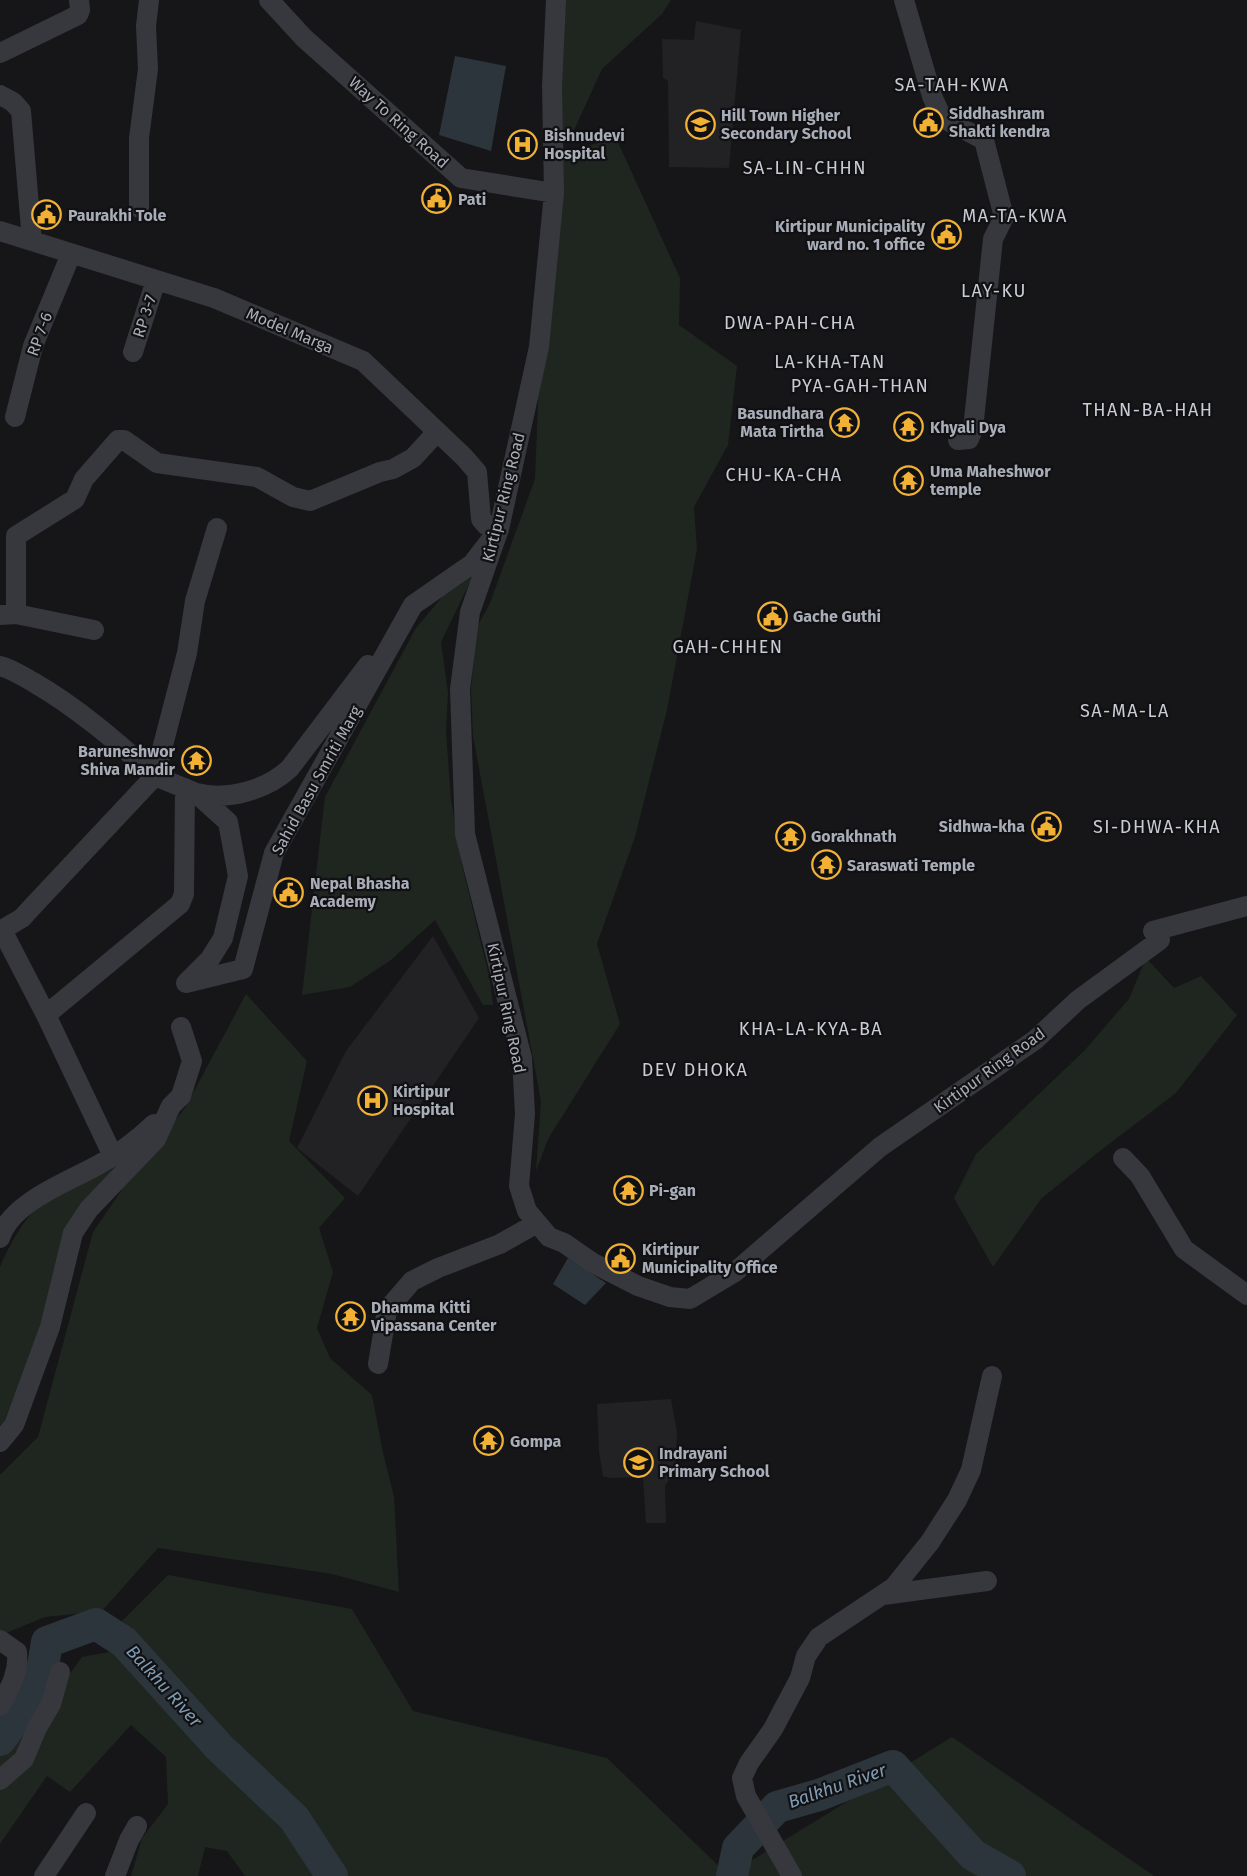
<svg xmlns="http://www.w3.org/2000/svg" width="1247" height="1876" font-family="'Fira Sans',sans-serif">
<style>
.built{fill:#222225}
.green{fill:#1e261f}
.water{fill:#2c353c}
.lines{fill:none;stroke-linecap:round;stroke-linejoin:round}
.river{stroke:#2c353c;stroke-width:32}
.minor{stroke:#37383d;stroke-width:20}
.labels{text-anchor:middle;stroke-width:4.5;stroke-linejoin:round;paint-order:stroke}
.poi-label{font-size:16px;font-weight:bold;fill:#a8adb8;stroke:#111113;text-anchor:start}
.street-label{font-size:16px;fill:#a8adb8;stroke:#111113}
.neighbourhood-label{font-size:18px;letter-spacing:1.5px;fill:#c9ccd4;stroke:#111113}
.water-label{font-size:18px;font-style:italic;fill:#7f9bb3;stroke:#111113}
</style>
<rect width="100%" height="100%" fill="#161618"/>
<path class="built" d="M696,21L741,30L729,168L669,167L668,81L663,78L662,39L694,40Z
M433,936L479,1018L358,1196L297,1148L346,1051Z
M671,1399L677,1432L675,1471L665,1486L666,1523H646L643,1477L610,1478L603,1476L599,1452L597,1404Z"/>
<path class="green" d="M549,0H671L662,14L602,69L570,139H551Z
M616,138L680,278L679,325L737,366L728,445L694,507L697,549L667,710L635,837L597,944L620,1024L548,1139L536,1171L541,1101L473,736L471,689L477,627L490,603L535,479L548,157Z
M473,576L441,642L448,693L446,732L451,800L462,865L490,980L493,1005H483L435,920L391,960L350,987L302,995L325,797L416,628L442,597Z
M1146,958L1174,988L1201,976L1237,1015L1176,1093L1096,1154L1041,1199L993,1267L954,1198L976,1154L1084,1051L1129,999Z
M246,994L307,1061L289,1141L345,1198L319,1228L333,1272L317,1328L330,1358L372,1395L382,1448L394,1497L399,1592L332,1574L158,1548L102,1611L45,1617L4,1634L0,1631V1475L38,1437L93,1232L132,1175L185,1108Z
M125,1161L71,1240L52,1299L4,1422L0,1425V1267C7,1250 18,1229 31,1214C49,1194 99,1174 125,1161Z
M168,1575L352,1609L413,1711L607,1758L728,1875L952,1737L1154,1876H345L294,1803L121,1622Z
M125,1649L195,1727L295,1824L328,1876H245L227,1851L205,1847L198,1876H131L142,1838L168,1804L166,1757L131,1725L70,1792L47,1776L0,1844V1752L24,1737L82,1657Z"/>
<path class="water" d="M455,56L506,66L491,151L439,135Z
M568,1258L606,1283L585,1305L553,1284Z"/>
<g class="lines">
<path class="river" d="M0,1740L21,1712L43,1666L47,1642L96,1624L124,1642L219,1747L294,1818L332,1876
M732,1876L738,1848L777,1807L819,1795L893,1766L973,1855L1010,1876"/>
<path class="minor" d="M269,0L304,38L461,178L554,193
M556,0L552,86L554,193L539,347L499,529L470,612L460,689L465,834L522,1058L525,1114L519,1186L527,1211L549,1237L564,1243L593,1263L638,1286L670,1297L690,1299L735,1272L880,1147L1035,1040L1078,1000L1160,940L1153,931L1247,906
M904,0L932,96L942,118L984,140L1004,217L993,239L973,429L969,439L958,440
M0,53L78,15L80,10L79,0
M0,95L13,102L21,111L32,241
M139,208V138L148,69L146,26L149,0
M0,231L214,298L363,361L464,457L477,472L481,519L486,525L499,529L472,564L413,605L274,853L243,969L186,983L210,959L223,938L238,876L228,822L196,793L155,776L33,906L22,918L0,931
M133,352L156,280
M15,417L33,346L71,254
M16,614V536L75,499L84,479L118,440H124L157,463L257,477L293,497L310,501L380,472L393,469L413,458L437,432
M0,615L16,614L94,630
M0,666C12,669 22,676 33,682C78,708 117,742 155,776L187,653L195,601L217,528
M196,793C228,801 267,790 290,768L368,665
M2,930L46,1015L113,1156
M46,1015L180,904L184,894L185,788
M1123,1158L1140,1176L1184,1249L1247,1295
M0,1238C11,1202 68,1182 98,1165C119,1154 137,1140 154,1124
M378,1364L387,1310L412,1281L438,1268L500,1244L537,1223
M0,1442L14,1425L50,1327L73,1233L89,1209L156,1139L171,1106L181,1096L192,1061L181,1027
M883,1595L987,1581
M0,1640L17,1652C19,1673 10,1688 0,1706
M0,1780L24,1759L37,1728L51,1704L60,1672
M44,1876L86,1813
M115,1876L129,1840L137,1826
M792,1876L746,1796L742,1778L749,1763L773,1729L800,1678L806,1656L819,1637L894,1587L930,1542L957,1500L971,1470L992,1376"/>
</g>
<defs>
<symbol id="civic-ring" viewBox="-11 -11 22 22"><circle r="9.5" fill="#111113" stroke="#f2b134" stroke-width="1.5"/><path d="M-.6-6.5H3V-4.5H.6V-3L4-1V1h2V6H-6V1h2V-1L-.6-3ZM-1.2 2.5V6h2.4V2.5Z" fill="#f2b134"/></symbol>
<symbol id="school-ring" viewBox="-11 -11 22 22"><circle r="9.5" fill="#111113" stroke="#f2b134" stroke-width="1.5"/><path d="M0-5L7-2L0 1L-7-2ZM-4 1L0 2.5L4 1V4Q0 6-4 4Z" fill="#f2b134"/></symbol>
<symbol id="hospital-ring" viewBox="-11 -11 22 22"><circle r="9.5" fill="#111113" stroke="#f2b134" stroke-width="1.5"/><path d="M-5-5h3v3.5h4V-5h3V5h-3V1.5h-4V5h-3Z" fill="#f2b134"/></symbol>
<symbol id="temple-ring" viewBox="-11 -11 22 22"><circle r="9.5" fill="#111113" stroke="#f2b134" stroke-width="1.5"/><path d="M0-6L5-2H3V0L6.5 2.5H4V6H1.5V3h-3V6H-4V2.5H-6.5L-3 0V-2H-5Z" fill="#f2b134"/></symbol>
</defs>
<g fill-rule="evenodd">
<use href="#civic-ring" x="912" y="106" width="33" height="33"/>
<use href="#school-ring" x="684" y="108" width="33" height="33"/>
<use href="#hospital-ring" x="506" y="128" width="33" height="33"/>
<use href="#civic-ring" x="420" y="182" width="33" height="33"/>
<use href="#civic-ring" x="30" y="198" width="33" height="33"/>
<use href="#civic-ring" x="930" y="218" width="33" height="33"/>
<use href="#temple-ring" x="828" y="406" width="33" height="33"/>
<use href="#temple-ring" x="892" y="410" width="33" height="33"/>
<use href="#temple-ring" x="892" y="464" width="33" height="33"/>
<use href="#civic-ring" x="756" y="600" width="33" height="33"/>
<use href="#temple-ring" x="180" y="744" width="33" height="33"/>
<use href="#civic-ring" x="1030" y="810" width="33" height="33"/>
<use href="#temple-ring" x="774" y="820" width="33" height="33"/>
<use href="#temple-ring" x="810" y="848" width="33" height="33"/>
<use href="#civic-ring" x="272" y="876" width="33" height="33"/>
<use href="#hospital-ring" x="356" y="1084" width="33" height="33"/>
<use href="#temple-ring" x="612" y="1174" width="33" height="33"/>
<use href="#civic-ring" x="604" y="1242" width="33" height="33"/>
<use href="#temple-ring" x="334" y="1300" width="33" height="33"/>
<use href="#temple-ring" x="472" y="1424" width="33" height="33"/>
<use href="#school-ring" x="622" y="1446" width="33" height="33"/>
</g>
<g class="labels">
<g class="poi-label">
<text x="949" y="119">Siddhashram<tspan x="949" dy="18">Shakti kendra</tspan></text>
<text x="721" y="121">Hill Town Higher<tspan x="721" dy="18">Secondary School</tspan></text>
<text x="544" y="141">Bishnudevi<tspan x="544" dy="18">Hospital</tspan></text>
<text x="458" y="205">Pati</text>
<text x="68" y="221">Paurakhi Tole</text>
<text x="925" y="232" text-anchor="end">Kirtipur Municipality<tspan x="925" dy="18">ward no. 1 office</tspan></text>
<text x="824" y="419" text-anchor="end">Basundhara<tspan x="824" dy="18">Mata Tirtha</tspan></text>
<text x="930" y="433">Khyali Dya</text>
<text x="930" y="477">Uma Maheshwor<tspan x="930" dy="18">temple</tspan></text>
<text x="793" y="622">Gache Guthi</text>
<text x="175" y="757" text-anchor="end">Baruneshwor<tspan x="175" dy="18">Shiva Mandir</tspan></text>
<text x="1025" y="832" text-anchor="end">Sidhwa-kha</text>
<text x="811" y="842">Gorakhnath</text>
<text x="847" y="871">Saraswati Temple</text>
<text x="310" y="889">Nepal Bhasha<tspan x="310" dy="18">Academy</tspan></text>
<text x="393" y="1097">Kirtipur<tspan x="393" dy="18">Hospital</tspan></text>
<text x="649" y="1196">Pi-gan</text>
<text x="642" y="1255">Kirtipur<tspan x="642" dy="18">Municipality Office</tspan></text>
<text x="371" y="1313">Dhamma Kitti<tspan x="371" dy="18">Vipassana Center</tspan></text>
<text x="510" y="1447">Gompa</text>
<text x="659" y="1459">Indrayani<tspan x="659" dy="18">Primary School</tspan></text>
</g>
<g class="street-label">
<text transform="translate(399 122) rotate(42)" y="6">Way To Ring Road</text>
<text transform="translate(144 316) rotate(-72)" y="6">RP 3-7</text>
<text transform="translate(290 330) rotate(23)" y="6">Model Marga</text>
<text transform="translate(39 334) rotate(-70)" y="6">RP 7-6</text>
<text transform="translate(503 497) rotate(-76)" y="6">Kirtipur Ring Road</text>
<text transform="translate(316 780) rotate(-61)" y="6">Sahid Basu Smriti Marg</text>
<text transform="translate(507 1008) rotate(78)" y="6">Kirtipur Ring Road</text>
<text transform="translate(989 1070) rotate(-36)" y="6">Kirtipur Ring Road</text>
</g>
<g class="neighbourhood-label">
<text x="952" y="91">SA-TAH-KWA</text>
<text x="805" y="174">SA-LIN-CHHN</text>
<text x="1015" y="222">MA-TA-KWA</text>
<text x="994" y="297">LAY-KU</text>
<text x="790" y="329">DWA-PAH-CHA</text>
<text x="830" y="368">LA-KHA-TAN</text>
<text x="860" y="392">PYA-GAH-THAN</text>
<text x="1148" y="416">THAN-BA-HAH</text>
<text x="784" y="481">CHU-KA-CHA</text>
<text x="728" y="653">GAH-CHHEN</text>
<text x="1125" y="717">SA-MA-LA</text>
<text x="1157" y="833">SI-DHWA-KHA</text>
<text x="811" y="1035">KHA-LA-KYA-BA</text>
<text x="695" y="1076">DEV DHOKA</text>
</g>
<g class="water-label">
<text transform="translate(164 1686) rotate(48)" y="6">Balkhu River</text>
<text transform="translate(837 1786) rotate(-19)" y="6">Balkhu River</text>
</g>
</g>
</svg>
